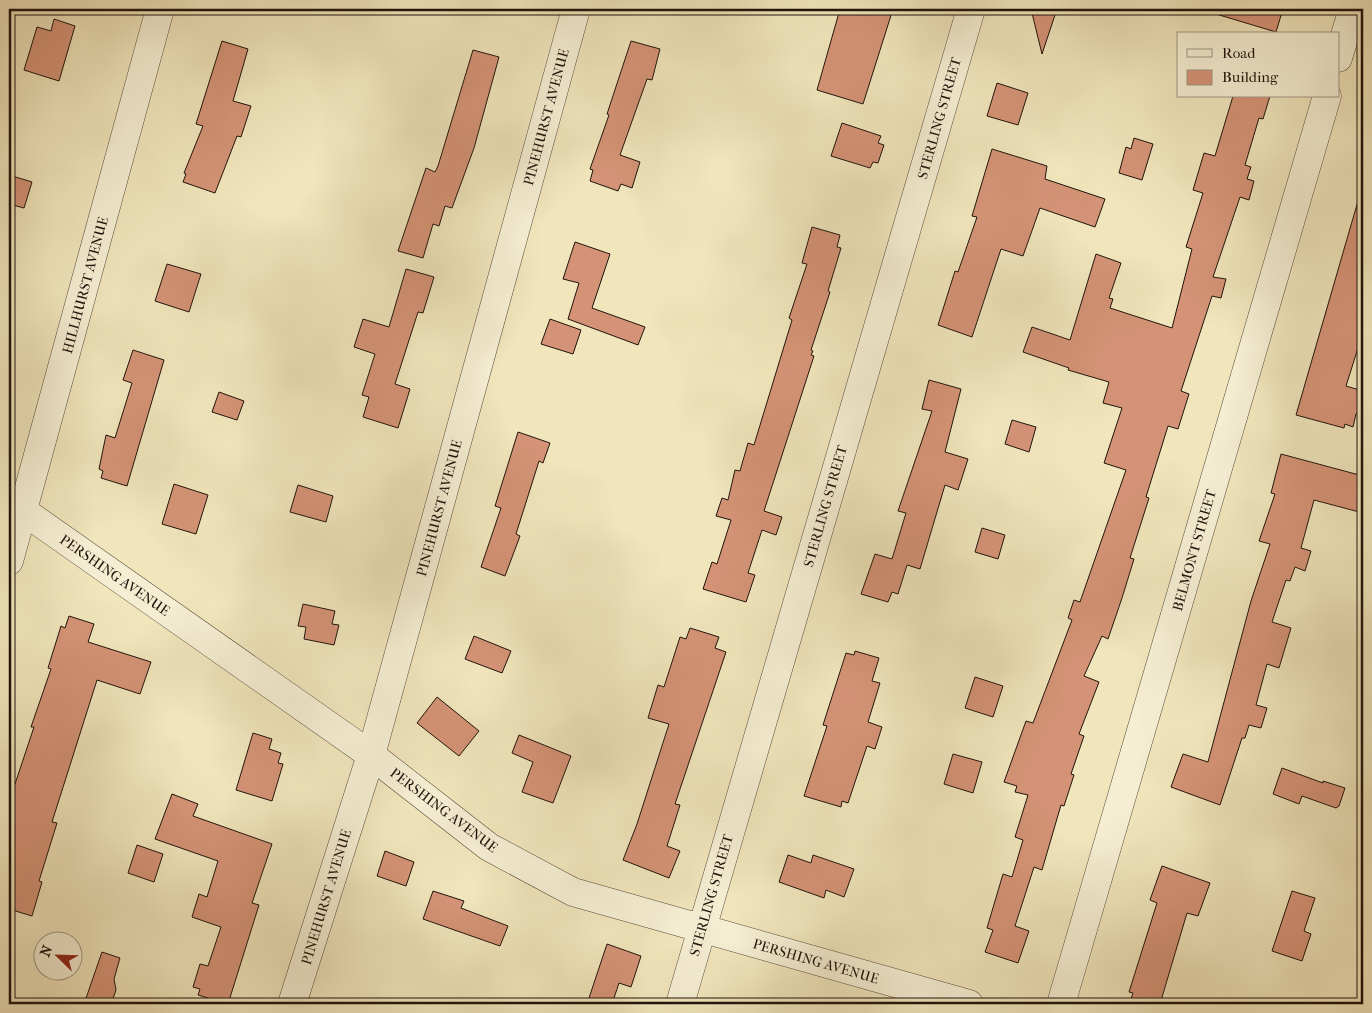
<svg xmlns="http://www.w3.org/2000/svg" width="1372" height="1013" font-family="'IM FELL French Canon',serif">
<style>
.building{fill:#d49376;stroke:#20130c}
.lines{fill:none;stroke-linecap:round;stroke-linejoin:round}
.minor-casing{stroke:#544838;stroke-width:29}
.minor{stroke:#f5eed3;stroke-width:28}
.labels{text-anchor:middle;stroke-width:5;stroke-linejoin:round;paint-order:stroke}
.street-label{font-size:14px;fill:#20130c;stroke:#f5eed3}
</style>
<rect width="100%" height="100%" fill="#f0e5bb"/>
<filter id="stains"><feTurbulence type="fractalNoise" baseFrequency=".004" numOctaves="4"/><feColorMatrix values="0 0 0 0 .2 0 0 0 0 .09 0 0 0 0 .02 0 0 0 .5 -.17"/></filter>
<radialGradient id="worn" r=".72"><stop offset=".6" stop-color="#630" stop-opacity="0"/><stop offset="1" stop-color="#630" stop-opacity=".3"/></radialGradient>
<path class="building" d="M840,9H893L863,104L817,90Z
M1031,9H1057L1042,54Z
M1217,9H1283L1276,32L1216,14Z
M54,19L75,26L59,81L24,70L37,27L51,31Z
M222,41L248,49L233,101L251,106L241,137L237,136L215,193L183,182L186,174L184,173L203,126L196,124Z
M631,41L660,49L652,80L647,79L620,155L640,162L632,188L621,184L618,191L590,181L593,170L590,169L609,115L607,114Z
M473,50L499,57L474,148L452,208L445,206L439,226L433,224L423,258L398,251L426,168L435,172L438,166Z
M997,83L1028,93L1018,125L987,116Z
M1233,96H1270L1263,119L1259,118L1245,165L1251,167L1247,179L1254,181L1249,200L1240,197L1213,277L1226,279L1221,298L1212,296L1181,391L1189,394L1178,429L1168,426L1146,497L1149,498L1130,558L1134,559L1122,598L1108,639L1102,636L1084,676L1099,682L1079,734L1084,736L1071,774L1074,775L1064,806L1061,805L1042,870L1034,867L1015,926L1029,931L1018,963L985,952L993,930L987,928L1003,874L1012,877L1023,840L1015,837L1028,795L1015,792L1017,786L1004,782L1026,721L1033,723L1072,620L1068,618L1074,600L1080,602L1126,470L1104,463L1122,408L1103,403L1109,382L1068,370L1069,368L1023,352L1032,327L1070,340L1096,254L1121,263L1109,298L1113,299L1110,308L1172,328L1192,249L1186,247L1203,193L1193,190L1204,153L1215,156Z
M842,123L881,136L878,143L884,145L878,163L873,162L870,168L831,156Z
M1134,138L1153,144L1142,180L1119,173L1126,147L1131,149Z
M992,149L1047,166L1045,179L1105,199L1095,227L1040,208L1023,256L1001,249L972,337L938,325L955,271L958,272L977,217L972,216Z
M9,175L32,182L24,208L9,204Z
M1358,201L1363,202V332L1346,386L1363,391V416L1356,414L1353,427L1345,424L1344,428L1296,415Z
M812,227L840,235L837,247L841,248L828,291L830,292L811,350L813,351L811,355L814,356L764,511L782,517L776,535L762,530L748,573L755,575L746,602L703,589L712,562L717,564L731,520L716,516L722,498L728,500L735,470L740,471L748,443L754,445L792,320L789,318L807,264L802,263Z
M575,242L610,254L592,308L645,327L638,345L568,319L579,283L563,279Z
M167,264L201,274L189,312L155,301Z
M406,269L434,277L423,313L418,312L395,384L410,389L398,428L363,417L369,397L362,395L375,354L354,347L363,319L389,327Z
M550,319L581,330L573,354L541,344Z
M133,350L164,360L127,486L101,478L103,471L99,469L106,435L115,438L132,383L123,380Z
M929,380L961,389L945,452L968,459L958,490L945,485L920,569L907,565L898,594L892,592L888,602L861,594L875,554L892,559L906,513L898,511L932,411L922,409Z
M219,392L244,401L237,420L212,412Z
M1012,420L1036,427L1029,452L1005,444Z
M518,432L550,443L543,463L539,461L516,534L520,536L505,576L481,567L501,508L495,506Z
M1281,454L1363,476V513L1314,500L1301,548L1311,551L1305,571L1295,567L1290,581L1286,580L1272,622L1291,628L1279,668L1267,664L1256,705L1267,708L1261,728L1249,725L1245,738H1242L1220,805L1171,787L1183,754L1208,762L1251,601L1270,544L1259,541L1275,494L1271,493Z
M174,484L208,495L196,534L162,524Z
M298,485L333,496L326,522L290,512Z
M982,528L1005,535L998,559L975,552Z
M303,604L335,611L332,624L339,625L334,645L304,639L306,627L298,626Z
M69,616L94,624L88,642L151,662L140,694L97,680L52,822L57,823L39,881L42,882L32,916L9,909V802L34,727H31L51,669L48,668L61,626L65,628Z
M690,628L719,637L715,648L726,652L675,804L680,805L667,846L680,851L669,878L623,860L637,824L669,724L648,718L658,685L664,687L680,637L686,639Z
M474,636L511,651L502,673L465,659Z
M855,651L879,658L872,681L880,683L868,722L882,727L875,749L867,746L848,803L842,801L841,807L804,796L827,726L823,725L846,653L854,655Z
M975,677L1003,686L993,717L965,708Z
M437,697L479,731L459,756L417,723Z
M253,733L272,739L269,749L281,753L278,763L283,764L272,801L236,790Z
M519,735L571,756L553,803L522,792L533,762L512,753Z
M953,754L982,762L973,793L944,784Z
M1282,768L1323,783V781L1345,788L1339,806L1336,808L1302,796L1299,804L1273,794Z
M172,794L198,804L193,816L272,844L252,903L259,905L228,1004L198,995L200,989L193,987L200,964L208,966L221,927L192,917L199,894L207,897L218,861L155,839Z
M137,845L163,854L154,882L128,873Z
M385,851L414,862L406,886L377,876Z
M788,855L811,863L813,855L854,869L844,897L826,890L824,898L779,882Z
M1162,866L1210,883L1198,916L1187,913L1160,1004H1129L1133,993L1129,992L1157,903L1150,900Z
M433,891L464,901L461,908L508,926L500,946L423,919Z
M1292,891L1315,898L1304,931L1311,934L1302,961L1272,951Z
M607,944L641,956L631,987L619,983L612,1004H587Z
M102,952L120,958L114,979L116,990L111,1004H84Z"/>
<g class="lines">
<defs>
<path id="minor" d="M1338,58L1353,9
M9,501L371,755L489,847L573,892L969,1004
M9,561L160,9
M292,1004L371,755L576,9
M680,1004L971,9
M1061,1004L1327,96"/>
</defs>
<use href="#minor" class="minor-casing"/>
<use href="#minor" class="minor"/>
</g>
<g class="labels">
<g class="street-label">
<text transform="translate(546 117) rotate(-75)" y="5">PINEHURST AVENUE</text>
<text transform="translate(939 118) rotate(-74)" y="5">STERLING STREET</text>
<text transform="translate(85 285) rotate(-75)" y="5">HILLHURST AVENUE</text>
<text transform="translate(825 506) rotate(-74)" y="5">STERLING STREET</text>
<text transform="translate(439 508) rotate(-75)" y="5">PINEHURST AVENUE</text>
<text transform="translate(1194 550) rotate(-74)" y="5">BELMONT STREET</text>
<text transform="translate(115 575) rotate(35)" y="5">PERSHING AVENUE</text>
<text transform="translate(444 810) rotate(37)" y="5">PERSHING AVENUE</text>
<text transform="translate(711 895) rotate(-74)" y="5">STERLING STREET</text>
<text transform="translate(326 897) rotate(-73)" y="5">PINEHURST AVENUE</text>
<text transform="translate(816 961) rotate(16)" y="5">PERSHING AVENUE</text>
</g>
</g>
<rect width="1372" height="1013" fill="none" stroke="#f0e5bb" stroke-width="30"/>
<rect x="10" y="10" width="1352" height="993" fill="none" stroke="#20130c" stroke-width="2.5"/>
<rect x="15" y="15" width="1342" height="983" fill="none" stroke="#20130c"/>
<rect x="1177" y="32" width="162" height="65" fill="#f5eed3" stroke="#a09683"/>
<rect x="1187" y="49" width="25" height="8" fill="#f5eed3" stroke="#a09683"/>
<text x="1222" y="58" font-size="15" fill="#20130c">Road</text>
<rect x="1187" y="70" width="25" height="15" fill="#d49376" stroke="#a09683"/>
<text x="1222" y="82" font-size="15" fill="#20130c">Building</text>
<g transform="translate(58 956) rotate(293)"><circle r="24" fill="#f5eed3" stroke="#a09683"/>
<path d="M0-4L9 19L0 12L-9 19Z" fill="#8f2418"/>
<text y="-8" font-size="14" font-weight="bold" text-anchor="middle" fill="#20130c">N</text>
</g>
<rect width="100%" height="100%" filter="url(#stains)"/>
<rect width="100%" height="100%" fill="url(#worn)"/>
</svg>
